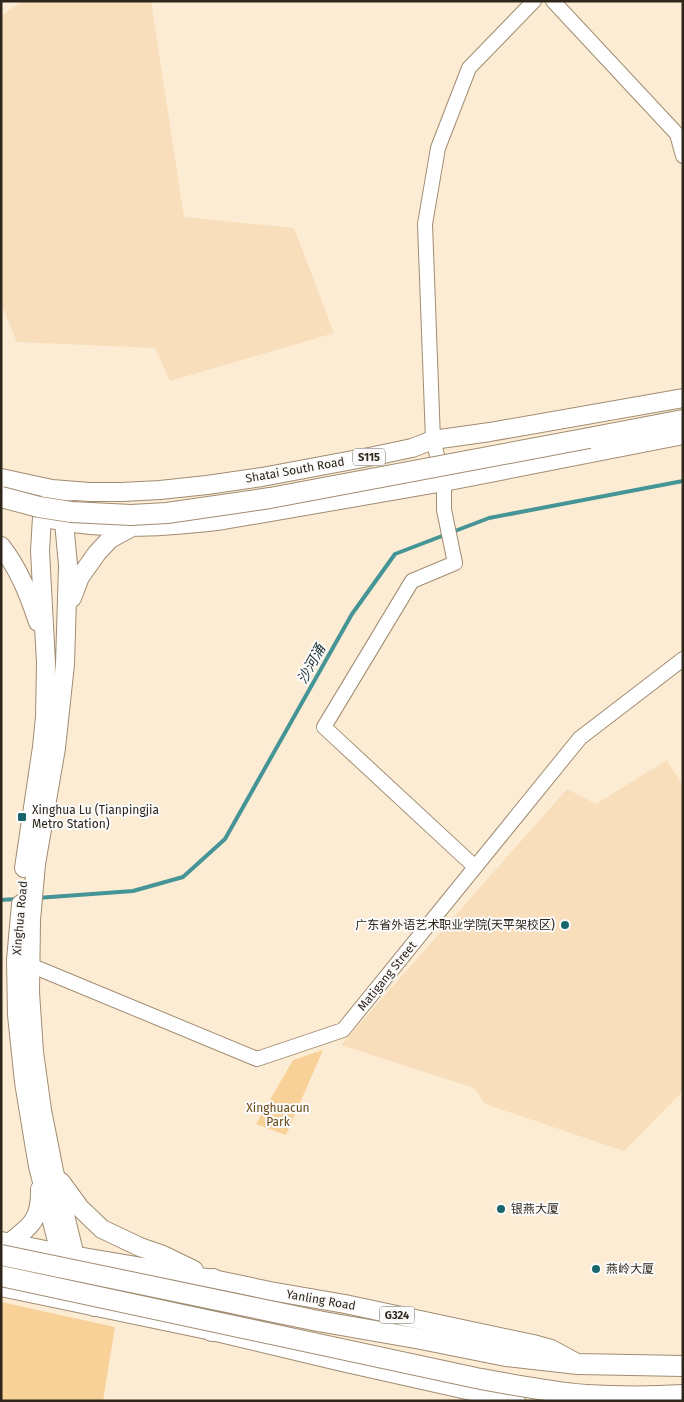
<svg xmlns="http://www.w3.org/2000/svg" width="684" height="1402" font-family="'Fira Sans','Noto Sans SC',sans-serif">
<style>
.built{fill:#f8debb}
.green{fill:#f8d198}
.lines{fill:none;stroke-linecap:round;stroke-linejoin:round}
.stream{stroke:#469596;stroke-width:4}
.minor-casing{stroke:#a08c71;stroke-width:16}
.major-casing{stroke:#a08c71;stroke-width:20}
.highway-casing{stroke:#a08c71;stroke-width:22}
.minor{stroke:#fff;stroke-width:14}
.major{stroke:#fff;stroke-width:18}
.highway{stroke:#fff;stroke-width:20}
.highway-bridge-casing{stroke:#a08c71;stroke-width:22;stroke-linecap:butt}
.highway-bridge{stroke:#fff;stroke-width:20}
.poi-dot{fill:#18666b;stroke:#fbfbfb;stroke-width:2}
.labels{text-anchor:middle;stroke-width:4;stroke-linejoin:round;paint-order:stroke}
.shield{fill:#fbfbfb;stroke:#6c665e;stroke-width:1}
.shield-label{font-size:11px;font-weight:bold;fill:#2e261b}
.street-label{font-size:12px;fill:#2e261b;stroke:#fbfbfb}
.poi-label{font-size:12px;fill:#2e261b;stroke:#fbfbfb;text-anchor:start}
.park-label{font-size:12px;fill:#694913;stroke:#fbfbfb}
.water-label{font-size:14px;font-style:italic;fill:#1b2f31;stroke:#fbfbfb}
</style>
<rect width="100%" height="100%" fill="#fdecd4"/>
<path class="built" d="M23,1H151L184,217L294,228L334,333L170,381L155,348L17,342L1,304V16Z
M667,760L683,786V1091L624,1151L485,1104L474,1088L341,1045L567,789L596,804Z"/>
<path class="green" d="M323,1050L286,1135L256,1124L293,1060Z
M1,1302L115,1327L103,1401H1Z"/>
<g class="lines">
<path class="stream" d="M37,898L133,891L183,877L225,839L352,614L395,554L489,518L683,481
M1,900L17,899"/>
<defs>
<path id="minor" d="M553,1L677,134L683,156
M475,867L324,727L412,581L455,563L444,510V482L433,440L425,224L438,148L469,68L534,1
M30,965L257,1059L343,1030L580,738L683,659"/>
<path id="major" d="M1,478L52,489L89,492H122L160,490L207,485L262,477L374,456L412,448L433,440L490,432L683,398
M52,489L64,522L68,565L65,664L56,748L36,864L31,920L30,992L34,1052L42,1110L54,1171L75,1256C73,1267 69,1272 57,1275
M55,520C110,531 168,527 224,520L444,482L683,435
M1,546C19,569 29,595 38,622
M72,598L80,577L97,553L110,539L132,527
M24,868L42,747L45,717L46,663L40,551L42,517L49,497
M21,904L16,960L17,1015L24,1082L34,1143L38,1166L60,1253L67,1267L94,1307
M61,1182L80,1208L102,1229L140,1247L163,1255L194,1270
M1,1241L60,1253L213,1279L270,1291L345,1304L533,1344L551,1349L575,1362
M9,1243C31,1226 41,1219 40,1189
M1,1287L212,1331L342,1362L516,1401"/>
<path id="highway" d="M589,438L683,420
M318,1321L421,1339L506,1356L578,1364L683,1366
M212,1331C197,1309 189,1298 213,1279"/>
</defs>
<use href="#minor" class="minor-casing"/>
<use href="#major" class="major-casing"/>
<use href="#highway" class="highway-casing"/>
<use href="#minor" class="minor"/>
<use href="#major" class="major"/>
<use href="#highway" class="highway"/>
<defs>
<path id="highway-bridge" d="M1,497L39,507L71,512L131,515L167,513L270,498L589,438
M1,1255L318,1321
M1,1276L476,1378C513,1385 549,1392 586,1395C618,1397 651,1397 683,1395"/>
</defs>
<use href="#highway-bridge" class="highway-bridge-casing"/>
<use href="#highway-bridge" class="highway-bridge"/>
</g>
<g class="poi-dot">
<rect x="17" y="812" width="10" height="10" rx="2.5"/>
<circle cx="565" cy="925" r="5"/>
<circle cx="501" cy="1209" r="5"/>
<circle cx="596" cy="1269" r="5"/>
</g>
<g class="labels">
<g class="shield">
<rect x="353" y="448.5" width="32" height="17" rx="4"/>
<rect x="379.5" y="1306.5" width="35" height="17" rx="4"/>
</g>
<g class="shield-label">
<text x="369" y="461">S115</text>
<text x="397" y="1319">G324</text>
</g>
<g class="street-label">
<text transform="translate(295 470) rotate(-10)" y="4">Shatai South Road</text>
<text transform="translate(20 918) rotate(-85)" y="4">Xinghua Road</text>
<text transform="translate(387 976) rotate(-51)" y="4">Matigang Street</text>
<text transform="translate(321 1300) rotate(10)" y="4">Yanling Road</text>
</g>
<g class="poi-label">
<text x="32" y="814">Xinghua Lu (Tianpingjia<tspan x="32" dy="14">Metro Station)</tspan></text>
<text x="555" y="929" text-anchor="end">广东省外语艺术职业学院(天平架校区)</text>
<text x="511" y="1213">银燕大厦</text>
<text x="606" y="1273">燕岭大厦</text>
</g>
<g class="park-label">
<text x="278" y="1112">Xinghuacun<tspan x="278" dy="14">Park</tspan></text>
</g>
<g class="water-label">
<text transform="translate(311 664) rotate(-61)" y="5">沙河涌</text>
</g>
</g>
<rect width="684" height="1402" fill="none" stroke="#2e261b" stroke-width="5"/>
</svg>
